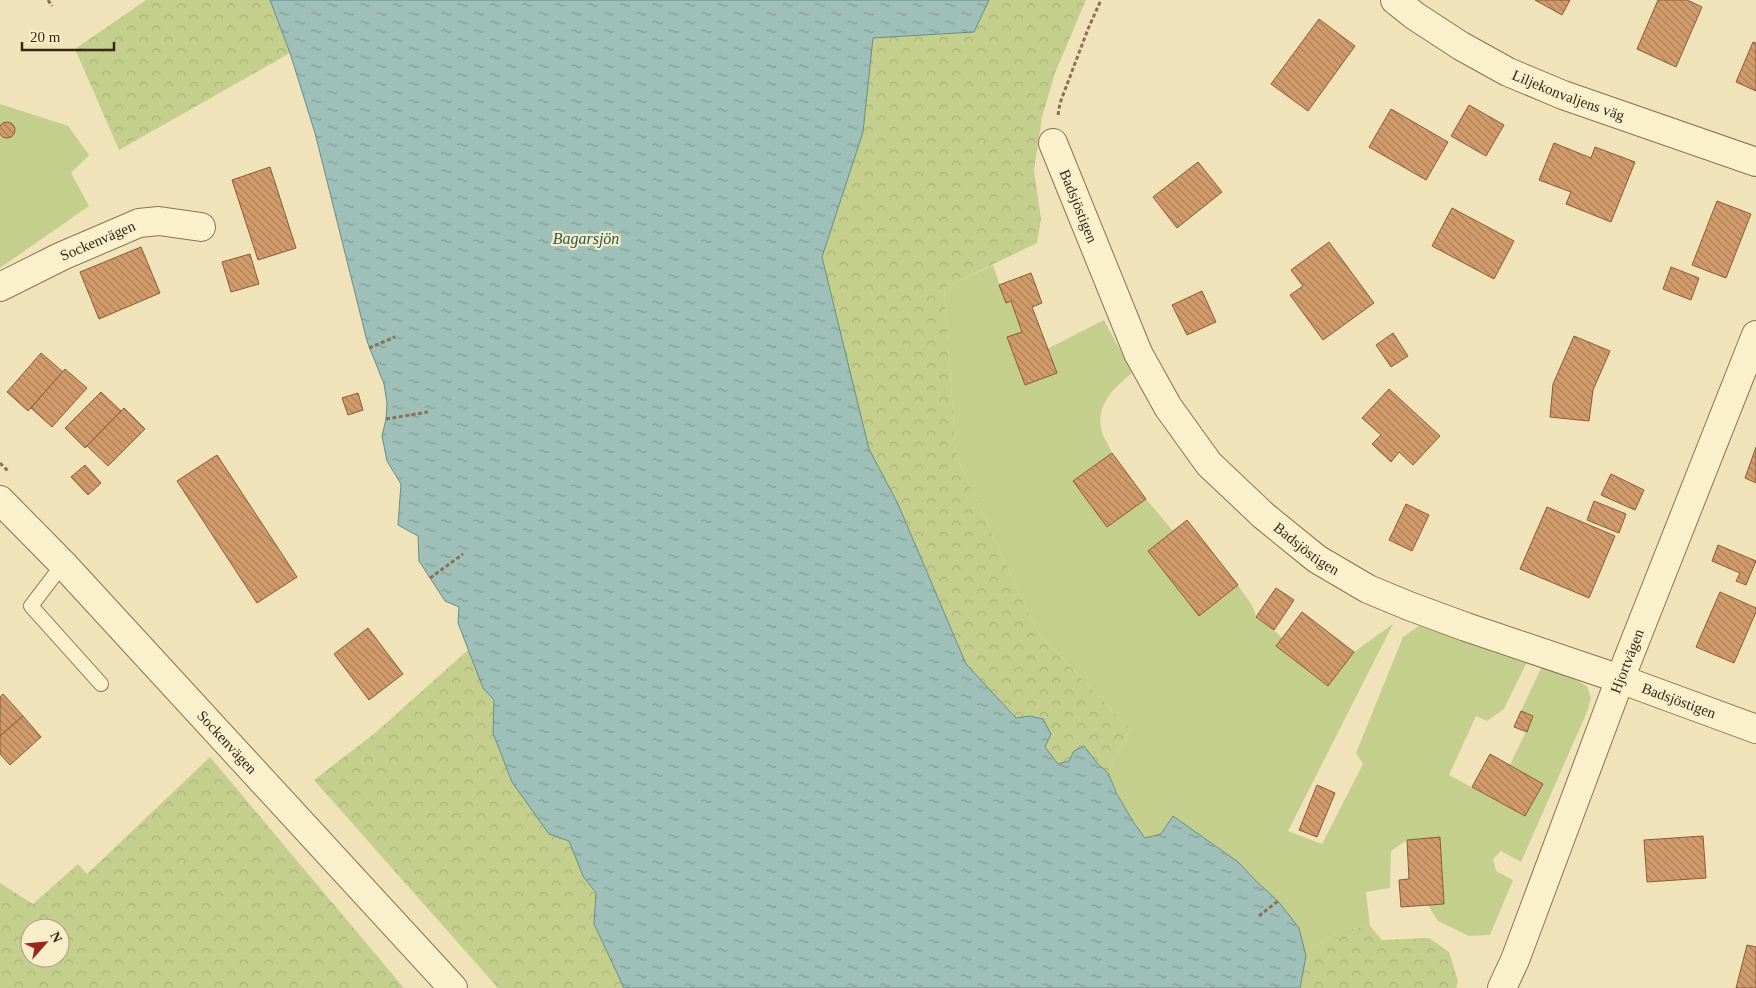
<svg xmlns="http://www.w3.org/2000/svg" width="1756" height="988" font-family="'Times New Roman',serif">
<defs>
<pattern id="forest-crowns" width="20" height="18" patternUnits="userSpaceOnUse" patternTransform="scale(1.25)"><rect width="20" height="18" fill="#c4cf8d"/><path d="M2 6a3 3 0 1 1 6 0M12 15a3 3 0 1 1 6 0" fill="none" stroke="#a9b279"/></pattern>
<pattern id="water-ripples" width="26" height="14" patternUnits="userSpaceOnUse" patternTransform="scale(1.25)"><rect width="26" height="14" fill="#9ec0b8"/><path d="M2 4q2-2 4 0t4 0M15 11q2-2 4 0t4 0" fill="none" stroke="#829c95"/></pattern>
<pattern id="building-back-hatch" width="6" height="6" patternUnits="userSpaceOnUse" patternTransform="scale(1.25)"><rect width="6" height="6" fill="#d29b6b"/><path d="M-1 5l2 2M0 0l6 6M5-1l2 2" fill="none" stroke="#ab7e57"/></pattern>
</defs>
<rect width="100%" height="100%" fill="#f1e3b9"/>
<g fill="#c4cf8d">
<path d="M0 104 68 126 89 155 71 173 89 206 0 268Z"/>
<path d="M993 265 1006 303 1011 301 1022 332 1007 338 1025 385 1056 373 1047 349 1104 320 1132 373C1115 387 1097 403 1101 428 1102 436 1109 445 1112 453L1073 481 1107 527 1146 499 1173 531 1148 551 1199 616 1238 585C1245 597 1254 604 1256 617L1274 630 1282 638 1276 646 1328 686 1354 652 1393 624 1288 831 1322 844 1363 764 1356 753 1403 637 1419 626 1527 662 1504 709 1487 721 1476 716 1449 775 1525 816 1543 784 1510 765 1533 717 1521 711 1542 666 1570 677 1587 686 1591 698 1587 712 1521 862 1501 851 1493 859 1496 871 1513 880 1490 935 1469 936 1438 921 1428 905 1444 903 1440 837 1407 840 1391 851 1390 888 1366 892 1370 926 1343 930 1314 947 1306 956 1299 928 1278 901 1258 883 1238 862 1173 816 1161 834 1145 838C1130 818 1118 796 1108 773L1130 729 1038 633 956 455 944 288Z"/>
</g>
<g fill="url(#forest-crowns)" fill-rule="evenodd">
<path d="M146 0H270L290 53 119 150 75 49Z"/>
<path d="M989 0H1086L1055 73 1042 117 1034 170 1041 219 1037 243 944 288 956 455 1038 633 1130 729 1108 773 1097 763 1084 746 1074 751 1069 761 1058 764 1045 747 1030 716 1016 718 966 664 898 504 869 449 822 257 863 132 873 37 973 32Z"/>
<path d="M468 650 483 688 494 700 493 733 549 834 569 840 583 876 596 894 594 924 624 988H498L314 780 375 733Z"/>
<path d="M210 757 404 988H0V883L33 904 78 864 87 874ZM30 928H60V958H30Z"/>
<path d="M1370 926 1382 940 1429 938 1449 952 1458 981 1456 988H1300L1306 956 1314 947 1343 930Z"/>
</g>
<path fill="url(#water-ripples)" stroke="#668e86" d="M270 0H989L974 32 873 38 863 132 822 257 869 449 898 504 966 664 1016 718 1030 716 1043 719 1051 734 1045 747 1058 764 1069 761 1074 751 1084 746 1097 763 1108 773 1117 794 1134 823 1145 838 1161 834 1173 816 1238 862 1258 883 1278 901 1299 928 1306 956 1300 988H624L594 924 596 893 583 876 569 841 549 834 512 782 493 733 494 700 483 688 458 623 459 607 445 601 419 561 418 536 398 525 401 484 387 461 382 436 386 419 387 403 384 384 367 341 315 133 290 53Z"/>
<g fill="url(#building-back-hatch)" stroke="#895b37">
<path d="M1535 0H1570L1562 15Z"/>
<path d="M1658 0H1687L1702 7 1676 67 1637 49Z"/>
<path d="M1319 19 1355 46 1308 111 1271 84Z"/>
<path d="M1753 42 1756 43V91L1736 82Z"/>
<path d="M1469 105 1504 125 1486 156 1451 136Z"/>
<path d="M1391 109 1448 142 1426 180 1369 147Z"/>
<circle cx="7" cy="130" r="8"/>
<path d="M1554 143 1591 158 1595 147 1635 162 1611 222 1566 204 1571 192 1539 180Z"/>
<path d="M1198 162 1222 192 1177 228 1153 197Z"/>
<path d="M270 167 296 248 258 260 232 180Z"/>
<path d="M1717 201 1751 214 1726 278 1692 265Z"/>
<path d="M1452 208 1514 241 1494 279 1432 246Z"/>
<path d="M1329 242 1374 303 1323 340 1290 295 1303 286 1291 270Z"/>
<path d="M141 247 160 293 99 319 80 272Z"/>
<path d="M250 254 259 284 231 292 222 262Z"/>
<path d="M1671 267 1699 278 1691 300 1663 289Z"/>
<path d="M1031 273 1042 303 1032 307 1057 373 1025 385 1007 337 1022 332 1011 301 1006 303 999 285Z"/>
<path d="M1202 291 1216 322 1187 335 1172 305Z"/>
<path d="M1393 333 1408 356 1391 367 1376 345Z"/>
<path d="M1574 336 1610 351 1593 390 1589 421 1550 417 1553 384Z"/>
<path d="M41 353 63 372 28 411 7 392Z"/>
<path d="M65 369 87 388 52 427 31 408Z"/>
<path d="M1389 389 1440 436 1413 465 1399 452 1391 462 1372 444 1381 435 1362 418Z"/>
<path d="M101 392 121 411 85 448 65 428Z"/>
<path d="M358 393 363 410 348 415 342 398Z"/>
<path d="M124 408 145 429 108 466 87 446Z"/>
<path d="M1756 447V483L1745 478Z"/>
<path d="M1112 453 1146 499 1107 527 1073 481Z"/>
<path d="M217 455 297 577 257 603 177 481Z"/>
<path d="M85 465 101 483 88 495 71 477Z"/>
<path d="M1611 474 1644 490 1635 510 1601 495Z"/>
<path d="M1594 501 1626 514 1619 533 1587 520Z"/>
<path d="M1406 504 1429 515 1412 551 1389 540Z"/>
<path d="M1547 507 1615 536 1589 598 1520 569Z"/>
<path d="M1187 520 1238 585 1199 616 1148 551Z"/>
<path d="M1718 545 1756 561 1746 585 1736 581 1740 573 1712 561Z"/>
<path d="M1276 588 1294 600 1274 630 1256 617Z"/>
<path d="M1720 592 1756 608V612L1734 663 1696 647Z"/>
<path d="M1302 612 1354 652 1328 686 1276 646Z"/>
<path d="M368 628 403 674 369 700 334 654Z"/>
<path d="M3 694 23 716 0 736V697Z"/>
<path d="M1521 711 1533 716 1527 732 1514 727Z"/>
<path d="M23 716 41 737 10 765 0 754V736Z"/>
<path d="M1490 754 1543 784 1525 816 1472 787Z"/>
<path d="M1317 785 1335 793 1317 837 1299 830Z"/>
<path d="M1703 836 1706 878 1647 882 1644 840Z"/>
<path d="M1440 837 1444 904 1401 907 1399 880 1409 879 1407 840Z"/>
<path d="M1747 945 1756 947V988H1736Z"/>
</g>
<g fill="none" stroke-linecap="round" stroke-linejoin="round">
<defs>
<path id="service" d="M63 564 31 606 101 684"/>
<g id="minor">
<path id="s1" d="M1395 0 1415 16 1461 46 1508 72 1563 95 1756 162"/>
<path id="s2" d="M1053 143 1138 353 1168 407 1209 464 1264 516 1317 559 1368 589 1409 606 1466 627 1620 679 1756 729"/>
<path id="s3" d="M0 287 62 256 139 223 159 221 201 227"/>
<path id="s4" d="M1502 988 1515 960 1620 679 1756 335"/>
</g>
<g id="tertiary">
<path id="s5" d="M0 500 63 564 453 988"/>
</g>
</defs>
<use href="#service" stroke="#887253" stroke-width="16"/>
<use href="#minor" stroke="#887253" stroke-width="30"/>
<use href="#tertiary" stroke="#887253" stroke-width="30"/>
<g stroke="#887253" stroke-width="3" stroke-dasharray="4 2.5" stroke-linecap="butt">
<path d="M48 0 52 6"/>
<path d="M1058 115 1060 103 1088 29 1101 0"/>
<path d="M369 348 395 337"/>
<path d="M386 419 428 412"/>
<path d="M0 463 8 471"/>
<path d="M430 578 463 554"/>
<path d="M1259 916 1278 901"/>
</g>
<use href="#service" stroke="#fbf0cc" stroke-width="14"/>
<use href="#minor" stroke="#fbf0cc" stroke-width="28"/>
<use href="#tertiary" stroke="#fbf0cc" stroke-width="28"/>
</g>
<g text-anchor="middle" stroke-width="4.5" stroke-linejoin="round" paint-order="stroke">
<g font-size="15" fill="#352819" stroke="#f8edc9">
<text dy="5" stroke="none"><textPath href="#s1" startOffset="199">Liljekonvaljens väg</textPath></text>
<text dy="5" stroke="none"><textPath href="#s2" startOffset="68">Badsjöstigen</textPath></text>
<text dy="5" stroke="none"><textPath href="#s3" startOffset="108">Sockenvägen</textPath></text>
<text dy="5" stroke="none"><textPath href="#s2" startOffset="488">Badsjöstigen</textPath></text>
<text dy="5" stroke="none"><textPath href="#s4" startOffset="350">Hjortvägen</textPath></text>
<text dy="5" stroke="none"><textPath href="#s2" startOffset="892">Badsjöstigen</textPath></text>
<text dy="5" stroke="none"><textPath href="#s5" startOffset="332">Sockenvägen</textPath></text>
</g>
<g font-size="16" font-style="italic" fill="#275756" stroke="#f8edc9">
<text x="586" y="244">Bagarsjön</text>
</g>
</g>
<g transform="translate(45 943) rotate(63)"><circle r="24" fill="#f8edc9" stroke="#aa9e83"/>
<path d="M0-4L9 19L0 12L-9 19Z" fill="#9b241e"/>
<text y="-8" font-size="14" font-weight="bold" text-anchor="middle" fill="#352819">N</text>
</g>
<path d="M22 42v8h92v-8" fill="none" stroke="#352819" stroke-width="2.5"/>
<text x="30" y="42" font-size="15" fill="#352819" stroke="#f8edc9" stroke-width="4" paint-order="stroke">20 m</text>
</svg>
